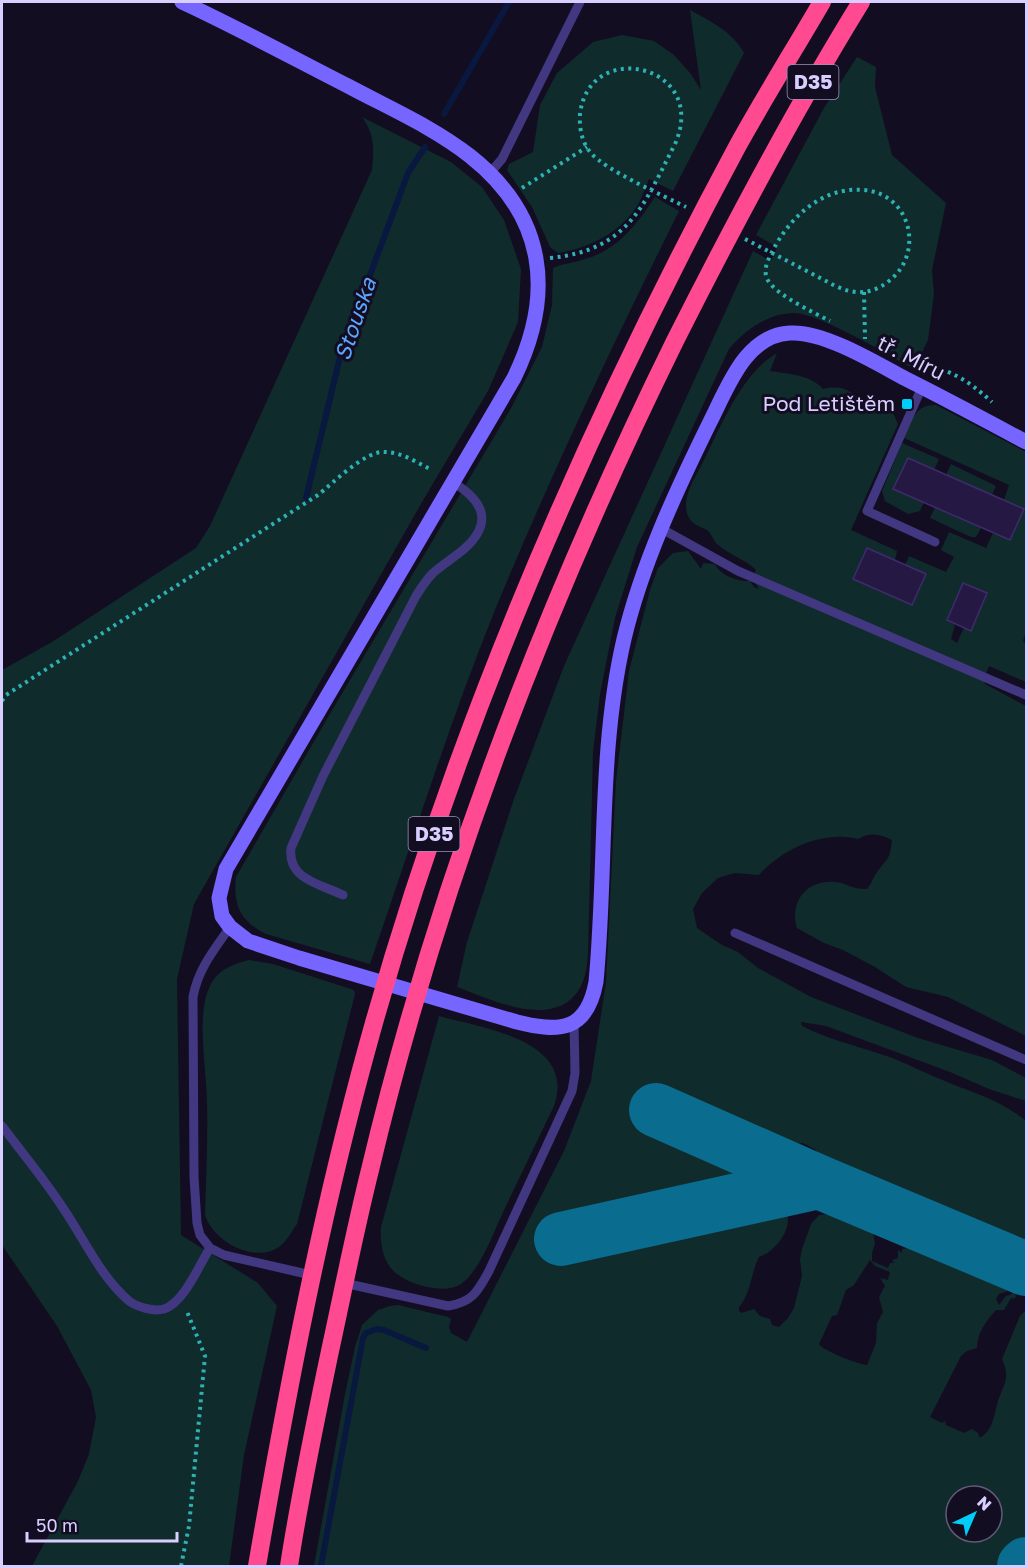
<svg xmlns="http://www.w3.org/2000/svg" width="1028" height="1568" font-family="'Golos Text',sans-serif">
<rect width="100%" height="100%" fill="#130d22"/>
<g fill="#102b2c" fill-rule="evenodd">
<path d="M690 10C710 21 733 32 744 53L673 191 649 179C646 186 643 194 640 201 624 231 590 248 558 253L550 247 532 207 507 170 509 164 533 152 540 105 557 73 593 42 622 35 654 41 674 55 690 73 701 90Z"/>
<path d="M857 57 876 67 875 87 892 155 946 203 932 270 934 294 928 340 914 369C890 356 816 311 792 313 765 315 746 330 729 349L637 547 615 618 600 694 593 752 588 954C587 965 586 976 581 986 557 1032 492 1000 457 987L467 942 514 799 564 666 753 251 771 261 777 247 756 235 824 108Z"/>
<path d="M362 117 451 162 482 187 504 220 521 269 518 322 488 391 422 502 194 904 177 979 181 1235 258 1283 277 1306 244 1455 229 1566H32L78 1481 89 1454 96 1417 91 1390 57 1326 2 1245V670L52 642 196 548 210 526 372 170C374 148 375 135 362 117Z"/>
<path d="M655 197 679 211C614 342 551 474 495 610 448 726 411 846 370 964L266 934C240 921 233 905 236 877L331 712 510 410 542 347 552 305 553 268C564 263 574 263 585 259 618 250 637 224 655 197Z"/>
<path d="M777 353 770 371C787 374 810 374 823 389 846 384 851 393 868 405 875 409 884 410 892 411L898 424 851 530 897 551 895 560 867 548 853 579 912 605 926 574 905 565 909 556 946 572 954 557 941 550 949 532 986 548 993 533 1010 540 1024 509 1004 500 1009 485 904 438C911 422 915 404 936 405L1026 452V631L1023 641 1026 645V682L989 666 984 679 985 684 1026 706V1036L948 997 906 987 875 967 843 950 824 943 797 928C789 902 807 879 835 882 847 883 853 890 867 889 873 882 873 877 877 872 888 857 890 860 892 840 880 834 870 832 858 839 823 830 782 849 759 875L735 873 718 878 702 893 693 909 697 928 722 945 738 952 758 968 811 997 918 1038 992 1060 1026 1078V1101L989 1089 950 1072 826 1026 801 1022 802 1026C827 1039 854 1045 880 1054 901 1060 920 1071 940 1079 972 1093 998 1098 1026 1121V1261L1017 1252 991 1246 988 1248 888 1207 861 1189 833 1165 819 1158 816 1150 803 1143 792 1145 777 1139 750 1132 702 1111 668 1099 661 1101 651 1112 656 1122C696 1129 745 1154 778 1178L595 1213 577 1223 565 1235 568 1252 634 1239 633 1235H630L632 1232 641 1229 643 1237 653 1236 735 1218 786 1210C794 1228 776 1251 759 1257 751 1272 751 1294 739 1307V1311L741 1313 754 1309 760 1316 770 1319 772 1325 779 1327 788 1318 794 1308 802 1276 800 1259 802 1249 811 1224 819 1215 830 1214 841 1209 842 1203 855 1213 858 1210 868 1229 884 1227 885 1224 887 1228C899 1229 908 1237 919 1244L923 1242 928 1245 931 1244 935 1249 940 1248C953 1256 970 1263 986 1272L993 1267 997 1268 992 1275 997 1285 1014 1274 1016 1275 1005 1283 1006 1284 1013 1282 1009 1285 1008 1291 999 1294 996 1299 999 1305 1006 1296 1012 1294 1013 1286 1016 1297 1013 1299 1011 1298 1004 1310H996C986 1321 977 1333 977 1348L967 1351 961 1356 930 1417 942 1423 945 1421 946 1425 964 1433 972 1429 978 1433 980 1438C992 1431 994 1417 997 1405 1001 1387 1012 1381 1002 1359L1020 1316 1026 1310V1545L1000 1566H314L345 1394 355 1347 362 1325 378 1310 390 1306 398 1305 448 1317 451 1319 449 1327 451 1333 467 1342 564 1151 591 1081 606 982 616 781 629 671 650 590 658 568 673 553 688 551 701 569 703 563 715 564C720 575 738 582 750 581L754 587 759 589 752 578 756 570C745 559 730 555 718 545 713 541 712 534 707 530 699 526 690 524 687 513 682 496 696 476 703 462 721 426 741 374 777 353ZM963 583 987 593 971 630 964 627 957 643 951 639 955 625 947 620ZM891 1229 905 1236 910 1245 908 1248 902 1249V1253L898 1250V1258L892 1260 894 1263H890L888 1268 872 1261V1253L875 1244 873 1233 876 1231ZM870 1260 875 1266 890 1272 888 1280 880 1278 885 1286 879 1297 883 1312 877 1323 876 1343 867 1365C859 1365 822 1350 819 1344L832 1316 837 1315 846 1290 854 1285ZM956 1496H992V1532H956Z"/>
<path d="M902 443 939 459 934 470 908 459 894 489 924 502 920 511 908 514 885 501 882 491Z"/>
<path d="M951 464 996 486 992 495 946 475Z"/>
<path d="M935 507 981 528 976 537H971L930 518Z"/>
<path d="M249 960 273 964 354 990 355 994 297 1224C292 1231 287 1241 279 1247 254 1264 213 1241 205 1215 206 1178 208 1140 207 1103 207 1070 195 1013 211 984 219 969 234 964 249 960Z"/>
<path d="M439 1016C482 1028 577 1040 554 1106 537 1141 521 1175 504 1210 494 1231 480 1271 461 1284 444 1296 401 1283 390 1267 382 1256 380 1241 381 1227Z"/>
</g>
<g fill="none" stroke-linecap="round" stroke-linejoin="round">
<g stroke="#09183f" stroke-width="6">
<path d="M444 114 509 2"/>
<path d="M306 498 341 353 408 173 425 147"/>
<path d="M321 1566 363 1338 366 1333 377 1329 384 1330 426 1348"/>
</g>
<g stroke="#0a6c8e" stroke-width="54">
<path d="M656 1110 819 1182 1026 1269"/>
<path d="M561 1239 819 1182"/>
<path d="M1024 1566 1026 1564"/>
</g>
</g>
<g fill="#251943" stroke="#3e2b6f" stroke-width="1.5">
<path d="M908 458 1024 509 1010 540 893 489Z"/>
<path d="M867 548 926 574 912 605 853 579Z"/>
<path d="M963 583 987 593 971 631 947 620Z"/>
</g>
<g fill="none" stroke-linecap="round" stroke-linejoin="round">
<g stroke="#2eb1b4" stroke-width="4" stroke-dasharray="3 4.5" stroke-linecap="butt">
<path d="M522 188 587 147"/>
<path d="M745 239 826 281C835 286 845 291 856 292 868 293 879 289 889 281 925 253 911 194 864 190 822 186 789 218 772 252 767 262 762 272 769 282 780 297 813 312 830 321"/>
<path d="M550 258C629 250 643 206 675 144 710 65 589 37 580 114 579 128 582 143 591 153 605 170 664 196 686 207"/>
<path d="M864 292 865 339"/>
<path d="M912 361C949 370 963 376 992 402"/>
<path d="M2 701 6 695 318 495C333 483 366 450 385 452 401 452 416 462 430 469"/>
<path d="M181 1566 189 1526 205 1356 186 1309"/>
</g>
<g stroke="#413881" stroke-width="9">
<path d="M490 173 502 159 580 2"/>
<path d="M922 387 867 511 935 542"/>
<path d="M662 529 738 571 1026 695"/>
<path d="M343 895C320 884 287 879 291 848L323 776 416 596C421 588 426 580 433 573 442 565 453 558 463 550 493 524 485 502 454 483"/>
<path d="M230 927C214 950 198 969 193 997L194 1177 197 1223 200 1235 210 1248 224 1255 311 1275"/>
<path d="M735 933 1026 1060"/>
<path d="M2 1126C23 1154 46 1181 65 1211 85 1241 101 1277 129 1301 137 1307 154 1312 164 1309 184 1303 199 1265 210 1248"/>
<path d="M344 1283 448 1306C473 1302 478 1291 489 1271L572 1091 575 1073 574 1022"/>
</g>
<path stroke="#7665ff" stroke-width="15" d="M182 2C238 28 293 58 348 86 389 108 433 127 470 156 546 216 555 294 514 378L226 869 219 898 222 916 230 927 248 941 299 958 517 1022C560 1033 587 1031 596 982 607 867 598 751 624 639 642 564 676 491 710 422 727 389 745 335 790 333 824 331 876 363 906 379 946 399 987 421 1026 442"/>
<g stroke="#ff4991" stroke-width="18">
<path d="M257 1566C287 1392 320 1219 367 1048 453 734 583 434 737 147 764 98 794 50 822 2"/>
<path d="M289 1566C300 1494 315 1423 330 1351 343 1291 355 1230 370 1170 438 884 545 605 675 341 733 226 793 112 861 2"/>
</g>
</g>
<rect fill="#00ccf9" stroke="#130d22" stroke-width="2" x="901" y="398" width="12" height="12" rx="3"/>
<g text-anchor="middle" stroke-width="6" stroke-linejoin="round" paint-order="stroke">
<g fill="#130d22" stroke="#9d94bd" stroke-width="1.5">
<rect x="787.5" y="65" width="51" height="34" rx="4.5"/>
<rect x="408.5" y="817" width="51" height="34" rx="4.5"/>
</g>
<g font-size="20" font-weight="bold" fill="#d8ceff">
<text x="813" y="89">D35</text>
<text x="434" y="841">D35</text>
</g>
<g font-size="21" fill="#d8ceff" stroke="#130d22">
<text transform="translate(911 358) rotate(27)" y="7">tř. Míru</text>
</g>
<g font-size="21" fill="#d8ceff" stroke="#130d22" text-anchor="end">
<text x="895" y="411">Pod Letištěm</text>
</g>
<g font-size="22" font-style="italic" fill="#5ca6ff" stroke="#130d22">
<text transform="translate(355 319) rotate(-71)" y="8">Stouska</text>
</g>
</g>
<rect width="1028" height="1568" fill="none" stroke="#d8ceff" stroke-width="6"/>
<g transform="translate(974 1514) rotate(44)"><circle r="28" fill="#130d22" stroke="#625a7a" stroke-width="1.5"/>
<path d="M0-4.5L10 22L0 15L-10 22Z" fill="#00ccf9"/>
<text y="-9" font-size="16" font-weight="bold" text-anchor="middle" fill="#d8ceff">N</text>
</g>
<path d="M27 1532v9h150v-9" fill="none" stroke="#d8ceff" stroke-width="3"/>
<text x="36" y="1532" font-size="18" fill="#d8ceff" stroke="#130d22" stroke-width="4.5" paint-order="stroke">50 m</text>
</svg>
